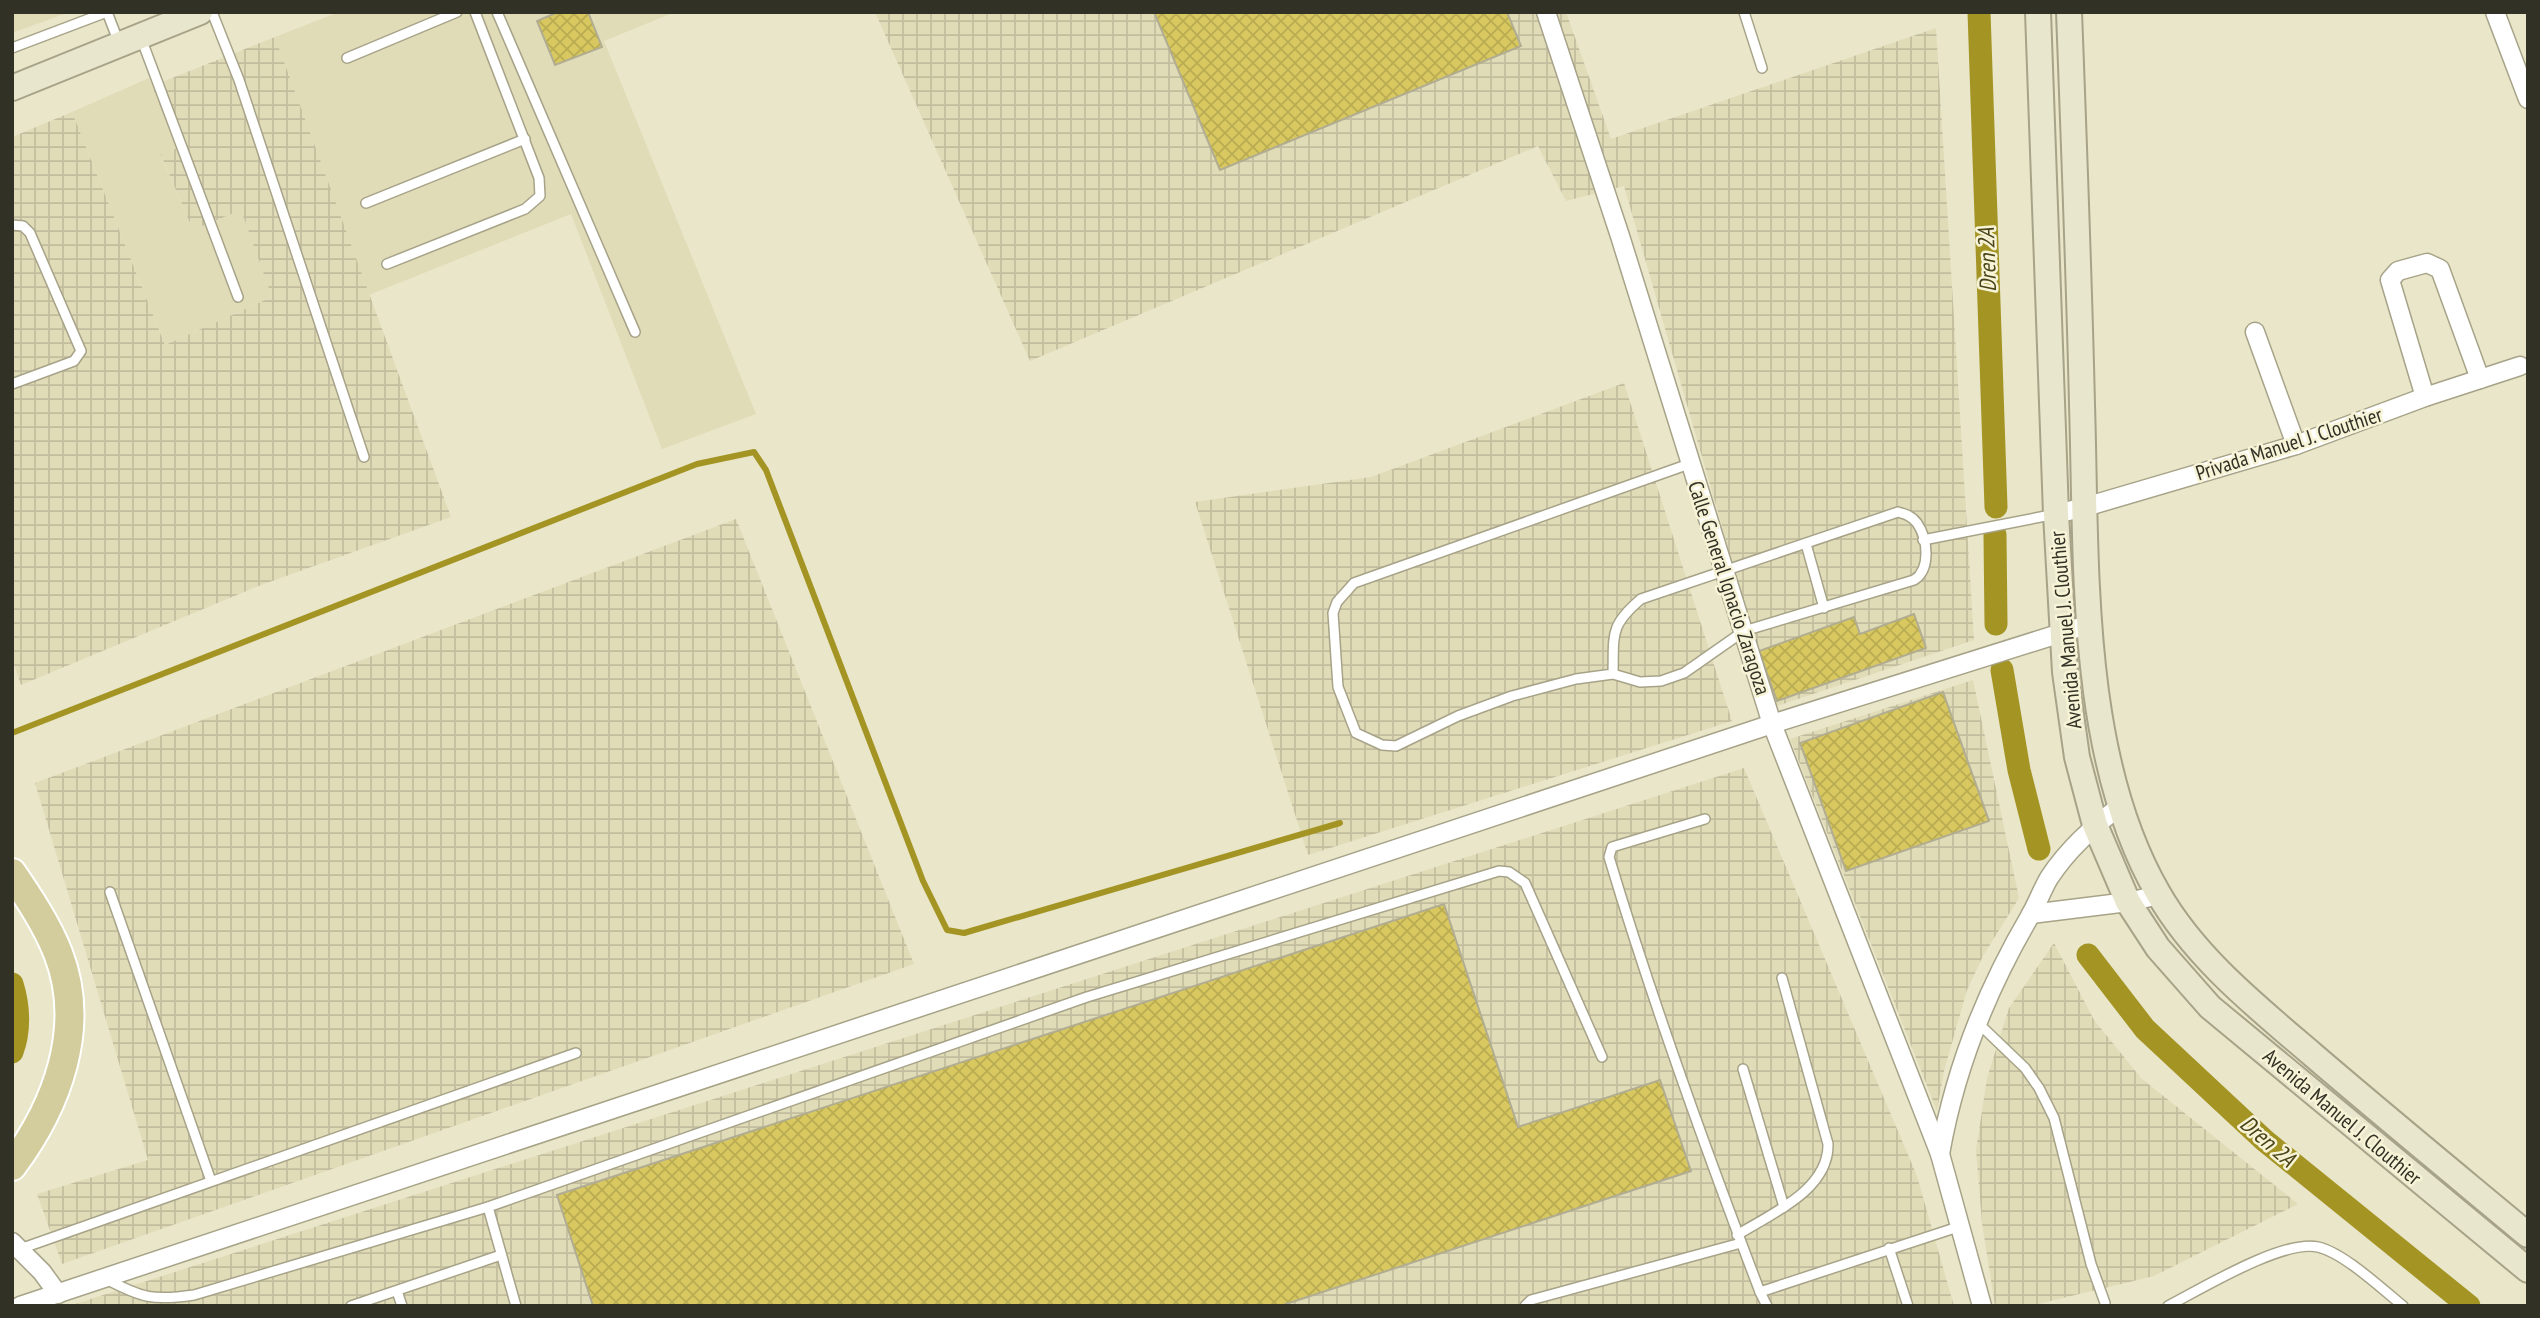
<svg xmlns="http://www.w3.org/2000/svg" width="2540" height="1318" font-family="'PT Sans Narrow',sans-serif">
<defs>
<pattern id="industrial-grid" width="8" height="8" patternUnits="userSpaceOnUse" patternTransform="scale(1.75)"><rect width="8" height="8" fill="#e1dcb8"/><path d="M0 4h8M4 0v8" fill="none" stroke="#c2bd9e"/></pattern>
<pattern id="building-cross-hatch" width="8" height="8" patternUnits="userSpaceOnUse" patternTransform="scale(1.75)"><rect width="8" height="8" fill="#d8c85f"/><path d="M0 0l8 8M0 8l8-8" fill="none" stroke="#baac52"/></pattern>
</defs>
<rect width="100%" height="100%" fill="#e9e6c9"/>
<g fill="#e1dcb8">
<path d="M12 12H70L12 33Z"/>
<path d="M339 12H675L604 41 756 414 662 449 571 214 369 295 275 37Z"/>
<path d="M149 78 177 148 161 156 193 230 241 209 272 297 165 345 72 112Z"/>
</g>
<g fill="url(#industrial-grid)">
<path d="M875 12H1566L1611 139 1936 28 1974 640 1774 707 1624 186 1566 201 1538 146 1030 361Z"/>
<path d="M275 37 451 517 261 585 21 685 12 659V137L72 112 165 345 272 297 241 210 193 230 161 155 177 148 152 86Z"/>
<path d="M1624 383 1732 721 1308 855 1195 502 1371 477Z"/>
<path d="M736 519 914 964 62 1264 37 1194 148 1160 35 783Z"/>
<path d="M1973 680 2019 898 1983 956 1967 990 1944 1071 1937 1111 1790 739Z"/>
<path d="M1744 768 1917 1176 1954 1306H69Z"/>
<path d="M2054 943 2094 1020 2141 1078 2298 1204 2154 1276 2030 1306H1995L1982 1223 1976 1150 1987 1078 2009 1008Z"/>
</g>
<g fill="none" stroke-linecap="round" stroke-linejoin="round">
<path stroke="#a49423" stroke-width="6" d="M12 733 697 464 754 452 766 470 923 881 947 930 964 933 1340 823"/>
<g stroke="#a49423" stroke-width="23">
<path d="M1979 12 1996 507"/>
<path d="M1995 535 1996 624"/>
<path d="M2002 670 2019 770 2039 849"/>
<path d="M2088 955 2145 1029 2264 1140 2469 1306"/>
<path d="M12 984C19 1006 20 1031 12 1052"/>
</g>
</g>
<g fill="url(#building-cross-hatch)" stroke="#b1ad92" stroke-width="2">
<path d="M558 12H588L602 47 555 65 537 21Z"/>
<path d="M1154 12H1507L1521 46 1220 170Z"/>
<path d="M1914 614 1926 648 1777 701 1759 651 1854 617 1860 634Z"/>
<path d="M1943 692 1989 821 1846 871 1800 743Z"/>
<path d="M1444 904 1518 1127 1660 1080 1691 1171 1280 1306H593L557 1195Z"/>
</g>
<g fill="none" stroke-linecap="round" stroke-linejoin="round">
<defs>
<g id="lane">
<path d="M107 12 119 43"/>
<path d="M212 12 239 80 364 457"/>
<path d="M497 12 635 332"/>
<path d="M1744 12 1762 68"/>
<path d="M141 38 238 297"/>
<path d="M12 48 107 12"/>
<path d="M347 58 457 12"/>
<path d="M366 203 525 139"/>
<path d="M12 225 23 226 30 233 81 351 74 361 12 384"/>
<path d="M387 264 525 209 540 196 539 178 475 12"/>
<path d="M1923 540 2056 514"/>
<path d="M1806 544 1824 608"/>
<path d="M1613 674C1614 635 1609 626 1641 599L1898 512C1905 514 1912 516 1917 523 1928 539 1931 569 1914 580L1744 631 1684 673 1661 681 1640 682 1613 674 1576 679 1512 696 1458 716 1396 746 1382 745 1356 733 1338 687 1333 613 1337 602 1354 583 1689 464"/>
<path d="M1705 819 1612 847 1609 857C1653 1004 1705 1148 1760 1292"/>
<path d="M110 892 211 1181"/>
<path d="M1977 1022 2025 1068 2039 1088 2054 1118 2091 1264 2105 1303"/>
<path d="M1743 1069 1784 1207"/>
<path d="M1737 1235C1771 1214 1829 1190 1828 1144L1782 978"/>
<path d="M1889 1248 1908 1306"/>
<path d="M20 1249 576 1053"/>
<path d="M106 1279C142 1298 153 1301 194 1295L488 1207"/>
<path d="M397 1291 402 1306"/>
<path d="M351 1306 501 1255"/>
<path d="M516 1306 488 1207 1087 997 1499 871 1509 872 1525 883 1602 1057"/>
<path d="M1525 1306 1531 1300 1741 1243"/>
<path d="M1767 1306 1760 1292 1961 1226"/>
<path d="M2168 1306C2201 1289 2283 1239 2318 1247 2344 1253 2382 1289 2403 1306"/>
</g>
<g id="street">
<path d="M1546 12 1620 236 1772 724 1940 1154 1982 1306"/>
<path d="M2495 12 2528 99"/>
<path d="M2255 332 2296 445"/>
<path d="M2425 397 2390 280 2398 271 2427 263 2440 269 2480 379"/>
<path d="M2056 514 2085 507 2296 445 2425 397 2520 366"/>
<path d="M2031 914 2128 902 2159 895"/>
<path d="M1940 1154C1955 1068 1986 991 2030 916 2037 904 2042 890 2049 878 2068 849 2093 827 2120 806"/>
<path d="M12 1242 42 1272 58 1294"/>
<path d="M20 1306 1772 724 2090 624"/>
</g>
<g id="secondary">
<path d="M2038 12 2056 514 2065 672 2077 757 2095 825 2128 902 2158 948 2210 1007 2528 1270"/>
<path d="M2069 12C2074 143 2079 274 2082 405 2087 561 2078 755 2158 893 2195 958 2257 1007 2313 1055 2384 1116 2456 1175 2528 1235"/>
<path d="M12 88 200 12"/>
</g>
<path id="primary" d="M12 873C29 898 47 925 58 953 87 1027 57 1106 12 1166"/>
</defs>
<use href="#lane" stroke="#a7a388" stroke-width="12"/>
<use href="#street" stroke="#a7a388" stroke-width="21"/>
<use href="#secondary" stroke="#a7a388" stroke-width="28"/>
<use href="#primary" stroke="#fff" stroke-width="32"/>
<use href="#lane" stroke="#fff" stroke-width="9"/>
<use href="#street" stroke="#fff" stroke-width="18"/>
<use href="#secondary" stroke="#e9e6ce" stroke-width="24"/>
<use href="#primary" stroke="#d3cc9c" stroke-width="28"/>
</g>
<g text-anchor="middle" stroke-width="5" stroke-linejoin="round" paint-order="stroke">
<g font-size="21" fill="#323126" stroke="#f7f3d6">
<text transform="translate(2289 444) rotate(-18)" y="7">Privada Manuel J. Clouthier</text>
<text transform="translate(1729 588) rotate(72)" y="7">Calle General Ignacio Zaragoza</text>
<text transform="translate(2066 630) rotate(-95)" y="7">Avenida Manuel J. Clouthier</text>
<text transform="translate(2342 1117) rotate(40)" y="7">Avenida Manuel J. Clouthier</text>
</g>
<g font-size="23" font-style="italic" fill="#4b4418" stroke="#f7f3d6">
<text transform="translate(1987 260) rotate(-92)" y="8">Dren 2A</text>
<text transform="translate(2268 1141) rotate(41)" y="8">Dren 2A</text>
</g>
</g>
<rect width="2540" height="1318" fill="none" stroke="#323126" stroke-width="28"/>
</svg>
